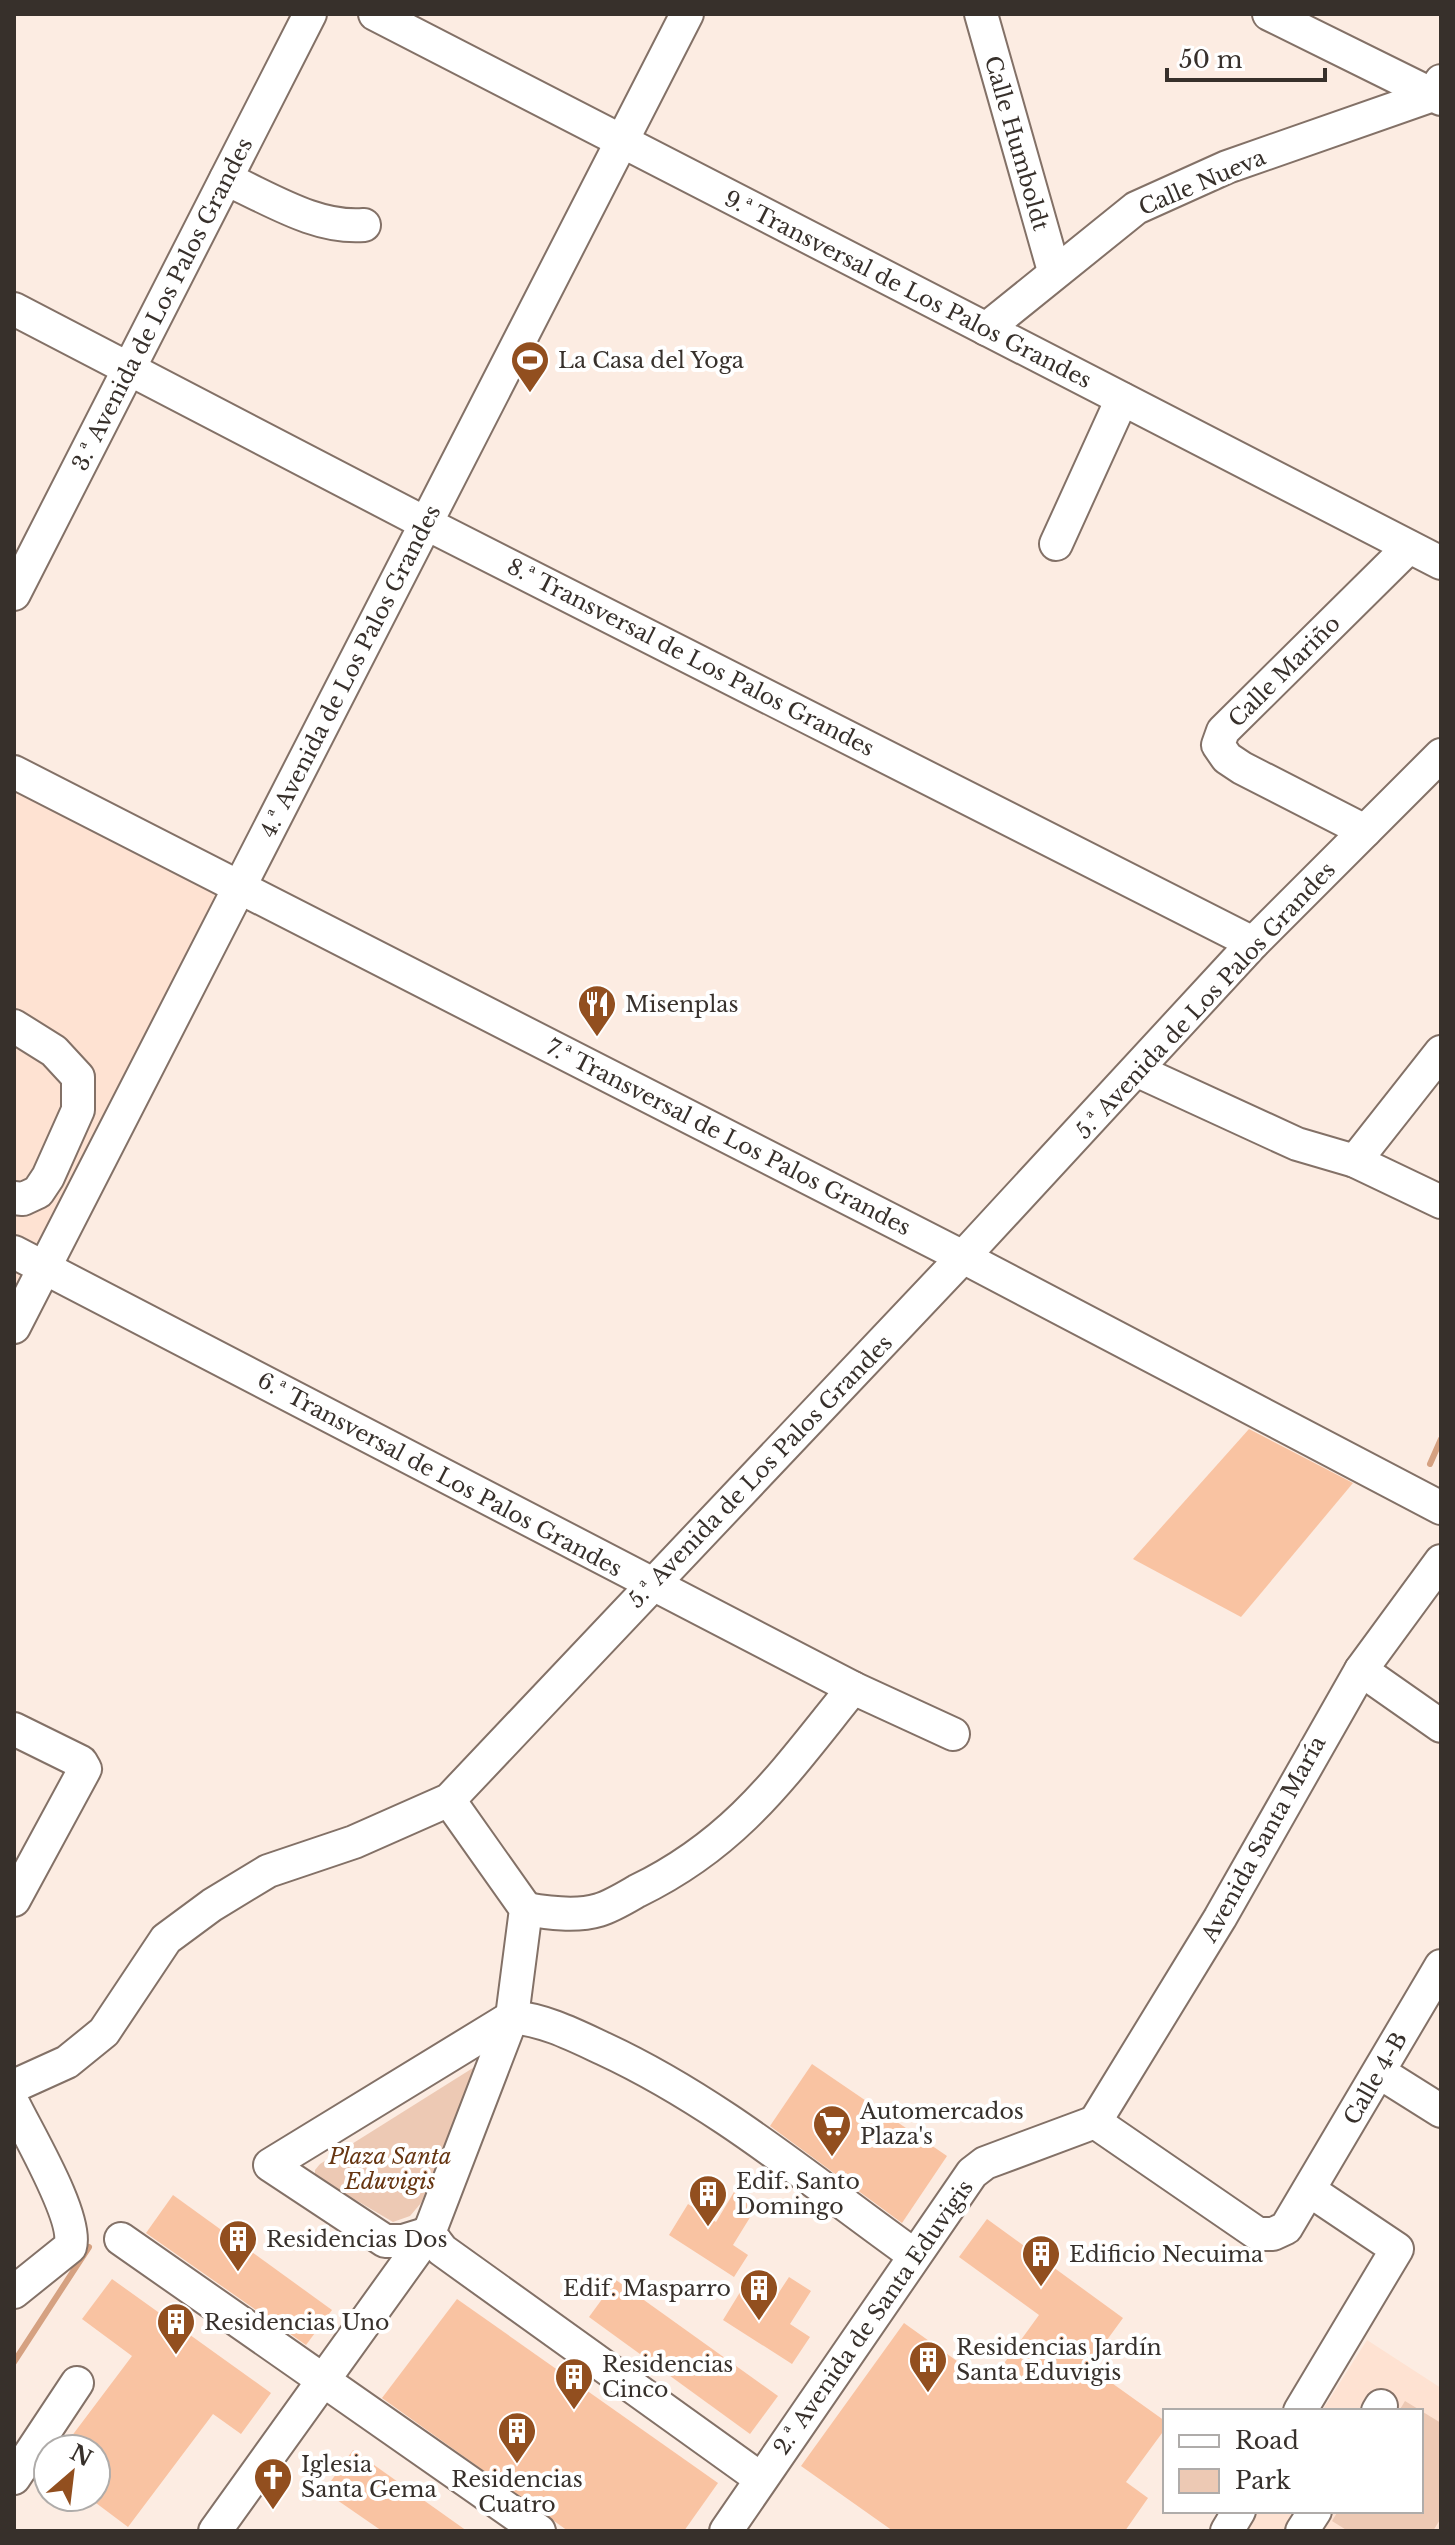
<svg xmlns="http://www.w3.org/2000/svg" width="1455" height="2545" font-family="'Libre Baskerville',serif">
<rect width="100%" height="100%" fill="#fcece2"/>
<g fill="#fee2d2">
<path d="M14 772 240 887 14 1332Z"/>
<path d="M1367 2340 1441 2388V2531H1245L1258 2511H1421V2411H1322Z"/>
</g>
<g fill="#edc9b4">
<path d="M484 2061 421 2203 410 2216 393 2222 315 2176V2170L320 2164Z"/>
<path d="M1405 2401 1441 2423V2518L1433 2531H1348L1332 2521 1338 2511H1421V2411H1399Z"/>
</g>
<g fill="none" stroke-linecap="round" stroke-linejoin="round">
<g stroke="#d5a181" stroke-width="6">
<path d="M1430 1464 1441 1439"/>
<path d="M14 2362 89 2247"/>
</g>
</g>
<g fill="#f9c3a2">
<path d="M1249 1429 1353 1483 1241 1617 1133 1559Z"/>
<path d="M812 2064 947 2156 902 2223 770 2126Z"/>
<path d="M734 2192 757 2206 733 2245 748 2255 734 2277 669 2235 688 2204 716 2222Z"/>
<path d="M173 2195 332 2310 306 2345 146 2233Z"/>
<path d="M987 2219 1123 2318 1088 2366 1165 2421V2429L1126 2482 1148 2498 1125 2531H893L801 2466 904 2323 989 2384 1039 2315 959 2257Z"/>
<path d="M789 2277 811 2291 790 2324 810 2337 792 2364 723 2320 742 2289 770 2306Z"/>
<path d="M112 2279 271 2393 241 2434 213 2414 128 2527 96 2503V2449H62L132 2356 82 2319Z"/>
<path d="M616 2280 778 2396 750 2434 589 2317Z"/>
<path d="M457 2299 718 2483 684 2531H568L382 2398Z"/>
<path d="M353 2450 467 2531H382L324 2491Z"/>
</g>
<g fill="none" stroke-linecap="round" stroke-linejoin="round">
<defs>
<g id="minor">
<path d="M375 14 1441 563"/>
<path d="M981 14 1054 271"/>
<path d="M1269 14 1441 99"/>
<path d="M226 179C269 198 316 229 364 225"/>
<path d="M14 309 425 523 1253 943"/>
<path d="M986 329 1136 208 1227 167 1433 95 1441 81"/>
<path d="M1056 544 1122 399"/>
<path d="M14 594 310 14"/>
<path d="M14 772 963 1257 1441 1508"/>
<path d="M1365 831 1242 768 1227 758 1218 745 1223 731 1409 547"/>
<path d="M14 1026 54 1051 78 1077V1110L48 1177 38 1192 23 1199 14 1198"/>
<path d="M1138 1071 1297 1144 1355 1161 1441 1202"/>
<path d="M1355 1161 1441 1052"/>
<path d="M14 1252 853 1688 953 1734"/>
<path d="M14 1327 687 14"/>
<path d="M1361 1670 1441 1726"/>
<path d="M14 1729 81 1762 85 1769 14 1900"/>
<path d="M526 1909C548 1913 576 1917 599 1910 612 1906 625 1898 637 1891 738 1842 784 1773 853 1688"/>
<path d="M1379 2072 1441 2111"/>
<path d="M14 2086 67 2062 104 2032 166 1939 212 1905 268 1871 354 1842 449 1800 963 1257 1253 943 1441 755"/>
<path d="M14 2105C28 2134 79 2219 70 2247L14 2292"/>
<path d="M1095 2122 1220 1918 1361 1670 1441 1561"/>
<path d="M1095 2122 1258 2234H1273L1286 2228 1441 1966"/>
<path d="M121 2239 539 2531"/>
<path d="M1300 2411 1397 2249 1309 2190"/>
<path d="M1378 2411 1381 2406"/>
<path d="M14 2478 77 2383"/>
<path d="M761 2479 442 2250 429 2233 403 2241H385L270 2165 512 2017C545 2020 574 2035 604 2049 718 2102 813 2183 914 2255"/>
<path d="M215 2531 429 2233 512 2017 526 1909 449 1800"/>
<path d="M726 2531 972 2173 985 2163 1095 2122"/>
<path d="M1227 2531 1239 2511"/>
<path d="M1302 2531 1315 2511"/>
</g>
</defs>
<use href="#minor" stroke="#837167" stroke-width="36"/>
<use href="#minor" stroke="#fff" stroke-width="32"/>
</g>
<defs>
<symbol id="stadium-pin" viewBox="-11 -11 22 30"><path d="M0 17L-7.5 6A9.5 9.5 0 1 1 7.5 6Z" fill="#924f1f" stroke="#fff"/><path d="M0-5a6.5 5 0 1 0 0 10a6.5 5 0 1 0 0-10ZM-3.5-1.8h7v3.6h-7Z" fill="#fff"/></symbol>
<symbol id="restaurant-pin" viewBox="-11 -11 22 30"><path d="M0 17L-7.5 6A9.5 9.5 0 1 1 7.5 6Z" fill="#924f1f" stroke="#fff"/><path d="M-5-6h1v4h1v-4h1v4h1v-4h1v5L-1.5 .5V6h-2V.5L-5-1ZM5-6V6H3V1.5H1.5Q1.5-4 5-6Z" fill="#fff"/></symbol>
<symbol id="supermarket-pin" viewBox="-11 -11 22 30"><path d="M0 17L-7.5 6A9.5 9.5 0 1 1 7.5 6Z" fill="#924f1f" stroke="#fff"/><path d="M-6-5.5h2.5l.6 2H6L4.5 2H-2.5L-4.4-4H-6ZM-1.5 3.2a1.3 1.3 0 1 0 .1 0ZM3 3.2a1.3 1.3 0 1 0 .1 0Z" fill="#fff"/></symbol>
<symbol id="building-pin" viewBox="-11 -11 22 30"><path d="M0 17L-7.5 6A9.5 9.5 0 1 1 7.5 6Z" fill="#924f1f" stroke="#fff"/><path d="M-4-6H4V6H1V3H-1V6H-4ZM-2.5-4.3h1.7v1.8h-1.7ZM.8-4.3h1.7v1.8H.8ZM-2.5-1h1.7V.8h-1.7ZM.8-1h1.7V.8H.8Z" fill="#fff"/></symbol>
<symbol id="church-pin" viewBox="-11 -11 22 30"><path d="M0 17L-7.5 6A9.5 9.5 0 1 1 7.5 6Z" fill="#924f1f" stroke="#fff"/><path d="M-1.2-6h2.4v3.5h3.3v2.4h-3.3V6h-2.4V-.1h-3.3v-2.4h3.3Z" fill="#fff"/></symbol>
</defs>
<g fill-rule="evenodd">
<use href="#stadium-pin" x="508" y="338" width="44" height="60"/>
<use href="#restaurant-pin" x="575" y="982" width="44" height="60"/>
<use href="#supermarket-pin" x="810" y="2102" width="44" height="60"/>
<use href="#building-pin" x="686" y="2172" width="44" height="60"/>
<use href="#building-pin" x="216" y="2217" width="44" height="60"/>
<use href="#building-pin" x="1019" y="2232" width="44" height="60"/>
<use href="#building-pin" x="737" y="2266" width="44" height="60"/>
<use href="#building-pin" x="154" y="2300" width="44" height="60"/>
<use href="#building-pin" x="906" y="2338" width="44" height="60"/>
<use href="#building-pin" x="552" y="2355" width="44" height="60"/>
<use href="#building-pin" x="495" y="2409" width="44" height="60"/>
<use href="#church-pin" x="251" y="2455" width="44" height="60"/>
</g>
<g text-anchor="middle" stroke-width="8" stroke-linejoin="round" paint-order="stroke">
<g font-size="22" fill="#37302b" stroke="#fff">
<text transform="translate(1017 143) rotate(74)" y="8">Calle Humboldt</text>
<text transform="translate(1202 182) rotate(-23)" y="8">Calle Nueva</text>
<text transform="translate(908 289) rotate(27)" y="8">9.ª Transversal de Los Palos Grandes</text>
<text transform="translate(162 304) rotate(-63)" y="8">3.ª Avenida de Los Palos Grandes</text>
<text transform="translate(691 657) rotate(27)" y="8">8.ª Transversal de Los Palos Grandes</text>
<text transform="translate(350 671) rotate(-63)" y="8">4.ª Avenida de Los Palos Grandes</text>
<text transform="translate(1284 671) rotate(-45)" y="8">Calle Mariño</text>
<text transform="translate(1205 1000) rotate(-47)" y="8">5.ª Avenida de Los Palos Grandes</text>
<text transform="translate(729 1137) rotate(27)" y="8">7.ª Transversal de Los Palos Grandes</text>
<text transform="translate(760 1471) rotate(-46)" y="8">5.ª Avenida de Los Palos Grandes</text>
<text transform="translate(440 1474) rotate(28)" y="8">6.ª Transversal de Los Palos Grandes</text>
<text transform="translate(1263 1839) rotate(-61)" y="8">Avenida Santa María</text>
<text transform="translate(1375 2078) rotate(-60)" y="8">Calle 4-B</text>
<text transform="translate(873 2317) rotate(-55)" y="8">2.ª Avenida de Santa Eduvigis</text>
</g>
<g font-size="22" fill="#37302b" stroke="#fff" text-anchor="start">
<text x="558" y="368">La Casa del Yoga</text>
<text x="625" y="1012">Misenplas</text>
<text x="860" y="2119">Automercados<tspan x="860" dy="25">Plaza's</tspan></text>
<text x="736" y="2189">Edif. Santo<tspan x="736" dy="25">Domingo</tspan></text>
<text x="266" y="2247">Residencias Dos</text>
<text x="1069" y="2262">Edificio Necuima</text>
<text x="731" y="2296" text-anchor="end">Edif. Masparro</text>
<text x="204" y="2330">Residencias Uno</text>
<text x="956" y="2355">Residencias Jardín<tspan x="956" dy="25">Santa Eduvigis</tspan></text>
<text x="602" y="2372">Residencias<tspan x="602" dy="25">Cinco</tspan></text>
<text x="301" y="2472">Iglesia<tspan x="301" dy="25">Santa Gema</tspan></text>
<text x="517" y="2487" text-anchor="middle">Residencias<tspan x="517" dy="25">Cuatro</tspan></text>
</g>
<g font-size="22" font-style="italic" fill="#673612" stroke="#fff">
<text x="390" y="2164">Plaza Santa<tspan x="390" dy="25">Eduvigis</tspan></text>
</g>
</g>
<rect width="1455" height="2545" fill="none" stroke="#37302b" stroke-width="32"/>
<rect x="1163" y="2409" width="260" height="104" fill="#ffffff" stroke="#afacaa" stroke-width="2"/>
<rect x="1179" y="2435" width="40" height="12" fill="#ffffff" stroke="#afacaa" stroke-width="2"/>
<text x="1235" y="2449" font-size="24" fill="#37302b">Road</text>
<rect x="1179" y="2469" width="40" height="24" fill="#edc9b4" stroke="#afacaa" stroke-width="2"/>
<text x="1235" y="2489" font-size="24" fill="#37302b">Park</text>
<g transform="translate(72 2473) rotate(28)"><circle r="38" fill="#ffffff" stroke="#afacaa" stroke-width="2"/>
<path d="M0-6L14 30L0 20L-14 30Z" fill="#924f1f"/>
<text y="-12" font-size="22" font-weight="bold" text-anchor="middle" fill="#37302b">N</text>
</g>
<path d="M1167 68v12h158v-12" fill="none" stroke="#37302b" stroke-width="4"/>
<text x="1179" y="68" font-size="24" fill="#37302b" stroke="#ffffff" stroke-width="6" paint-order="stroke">50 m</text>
</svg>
